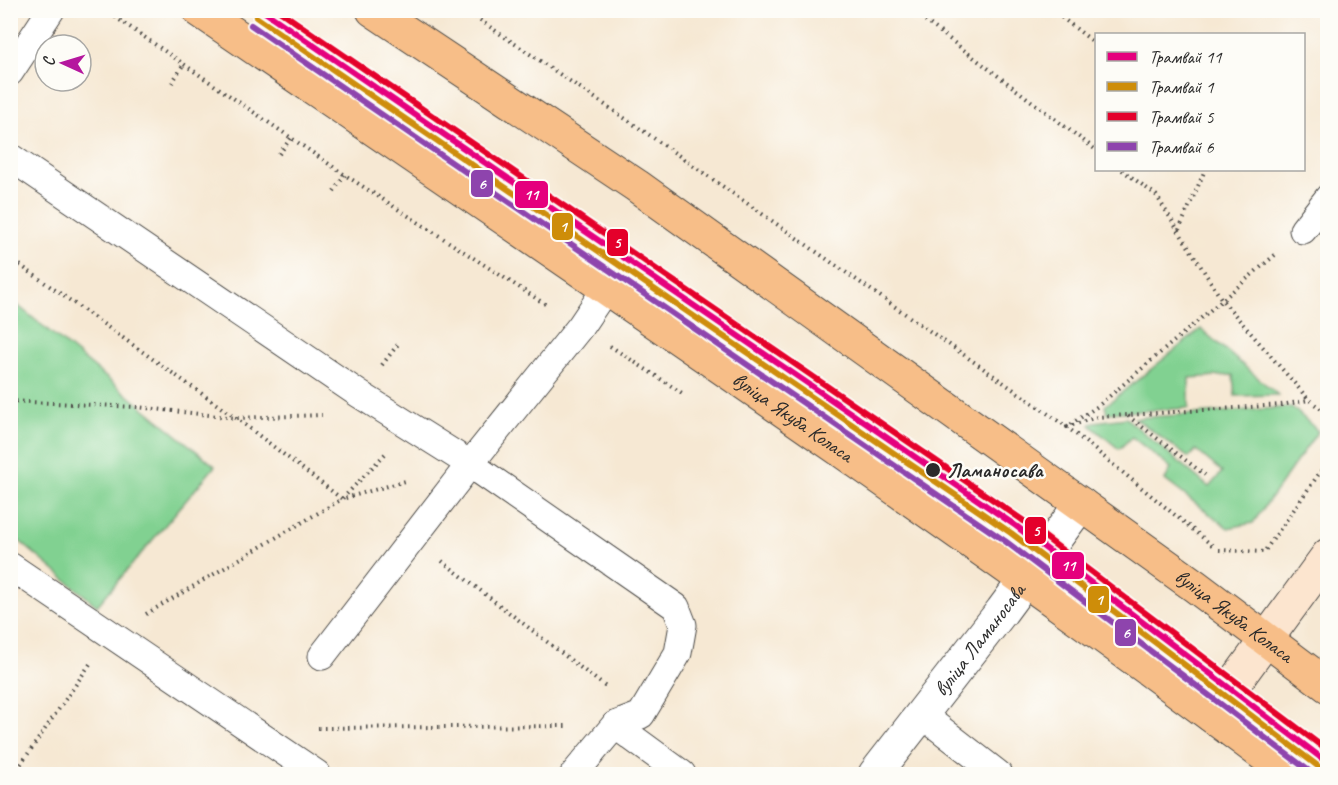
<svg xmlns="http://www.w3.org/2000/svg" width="1338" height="785" font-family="Caveat,sans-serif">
<rect width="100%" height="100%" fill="#fdfcf7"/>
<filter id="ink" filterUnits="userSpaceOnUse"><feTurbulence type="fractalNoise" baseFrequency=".0167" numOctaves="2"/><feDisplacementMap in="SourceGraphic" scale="12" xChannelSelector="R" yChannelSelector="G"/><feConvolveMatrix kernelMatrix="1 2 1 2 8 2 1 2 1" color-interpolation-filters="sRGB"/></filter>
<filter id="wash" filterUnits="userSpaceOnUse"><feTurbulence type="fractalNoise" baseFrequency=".008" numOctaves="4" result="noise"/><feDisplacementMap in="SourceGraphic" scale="24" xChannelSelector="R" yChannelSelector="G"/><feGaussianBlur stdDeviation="1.35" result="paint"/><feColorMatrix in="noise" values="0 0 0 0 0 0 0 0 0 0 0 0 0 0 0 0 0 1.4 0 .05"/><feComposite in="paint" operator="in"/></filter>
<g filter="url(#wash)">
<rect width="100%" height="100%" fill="#f6e8d3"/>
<g fill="#81d191" stroke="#567e5e" stroke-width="1.5">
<path d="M11 300 215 466 97 606 11 534Z"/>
<path d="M1201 329 1278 395 1235 396 1233 375 1189 378V408L1107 413 1105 406Z"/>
<path d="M1292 407 1318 431 1253 523 1228 528 1165 480 1171 468 1132 437 1119 449 1090 425 1094 422 1126 418 1209 487 1222 472 1196 450 1189 458 1135 418Z"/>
</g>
</g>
<g filter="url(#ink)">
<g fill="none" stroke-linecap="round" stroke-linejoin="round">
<defs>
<g id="service">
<path d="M10 72 51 10"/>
<path d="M10 157 359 394 470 464 676 607 683 625 678 653 641 715 615 725 574 774"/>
<path d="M1303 230 1328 198"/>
<path d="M10 566 317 774"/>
<path d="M322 656 470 464 580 327 607 287"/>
<path d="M921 714 998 774"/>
<path d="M615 725 682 774"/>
</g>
<g id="minor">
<path id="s1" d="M875 774 1002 611 1081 504"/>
</g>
<path id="secondary" d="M1211 715 1328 555"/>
<g id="primary">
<path id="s2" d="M199 10C413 156 627 301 839 449 990 555 1142 662 1289 774"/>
<path id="s3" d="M373 10 637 186 1195 586 1328 686"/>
</g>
</defs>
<use href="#service" stroke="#494744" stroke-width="29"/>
<use href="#minor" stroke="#494744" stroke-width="35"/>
<use href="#secondary" stroke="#494744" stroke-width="35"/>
<use href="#primary" stroke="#494744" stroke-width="35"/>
<g stroke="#494744" stroke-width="4" stroke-dasharray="1.5 4.5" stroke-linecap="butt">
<path d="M105 10 345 175 548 306"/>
<path d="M465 10 645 132 1067 427 1213 546"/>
<path d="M911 10 1096 150"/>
<path d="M1052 10 1096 44"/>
<path d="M172 83 183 65"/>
<path d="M279 154 291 138"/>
<path d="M1122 170 1156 195 1222 300 1309 400 1328 414"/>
<path d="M334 191 345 175"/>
<path d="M1179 230 1205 170"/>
<path d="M1275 255 1098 406 1067 427 1097 417 1281 405 1309 400"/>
<path d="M10 258 236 418 342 499 409 480"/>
<path d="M610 346 682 393"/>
<path d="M382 365 399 343"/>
<path d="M10 401 137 407 236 418 322 415"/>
<path d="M1128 416 1205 475"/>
<path d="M1219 550 1264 552 1328 461"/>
<path d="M442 561 607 688"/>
<path d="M146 614 342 499 385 454"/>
<path d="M318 728 566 726"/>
<path d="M14 774 90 664"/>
</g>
<use href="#service" stroke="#fff" stroke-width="27"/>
<use href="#minor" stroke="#fff" stroke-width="33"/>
<use href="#secondary" stroke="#fce5cf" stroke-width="33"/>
<use href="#primary" stroke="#f7be88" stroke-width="33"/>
<defs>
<path id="tram-1" d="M262 10 1016 526 1328 763"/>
<path id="tram-2" d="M256 17 1011 533 1323 770"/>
<path id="tram-3" d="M278 10 1021 519 1328 751"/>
<path id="tram-4" d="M251 25 1005 541 1313 774"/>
</defs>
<use href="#tram-1" stroke="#fdfcf7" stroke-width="10"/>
<use href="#tram-2" stroke="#fdfcf7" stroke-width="10"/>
<use href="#tram-3" stroke="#fdfcf7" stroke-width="10"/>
<use href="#tram-4" stroke="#fdfcf7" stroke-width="10"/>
<use href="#tram-1" stroke="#e5007d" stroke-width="6"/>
<use href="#tram-2" stroke="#ce8d09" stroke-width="6"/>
<use href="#tram-3" stroke="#e4002b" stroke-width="6"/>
<use href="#tram-4" stroke="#8e44ad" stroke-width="6"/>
</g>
</g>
<circle fill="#2b2b2b" stroke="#fdfcf7" stroke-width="2" cx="933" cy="470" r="8"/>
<g text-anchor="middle" stroke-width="5" stroke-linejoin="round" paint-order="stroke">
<g font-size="21" fill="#2b2b2b" stroke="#fdfcf7">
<text dy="7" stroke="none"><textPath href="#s2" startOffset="720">вуліца Якуба Коласа</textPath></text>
<text dy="7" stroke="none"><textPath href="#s3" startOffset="1053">вуліца Якуба Коласа</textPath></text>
<text dy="7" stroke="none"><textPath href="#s1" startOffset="170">вуліца Ламаносава</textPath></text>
</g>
<g font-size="21" font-weight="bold" fill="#2b2b2b" stroke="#fdfcf7" text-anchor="start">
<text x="947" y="477">Ламаносава</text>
</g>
</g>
<g stroke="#fdfcf7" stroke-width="2">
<rect x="470" y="169" width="24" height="29" rx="6" fill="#8e44ad"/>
<rect x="514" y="180" width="35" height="29" rx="6" fill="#e5007d"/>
<rect x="551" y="212" width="23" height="29" rx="6" fill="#ce8d09"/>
<rect x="606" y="228" width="23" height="29" rx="6" fill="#e4002b"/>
<rect x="1024" y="516" width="23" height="29" rx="6" fill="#e4002b"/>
<rect x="1051" y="551" width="34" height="29" rx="6" fill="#e5007d"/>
<rect x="1087" y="585" width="23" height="29" rx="6" fill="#ce8d09"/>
<rect x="1114" y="618" width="23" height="29" rx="6" fill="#8e44ad"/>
</g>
<g font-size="16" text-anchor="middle" font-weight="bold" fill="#fff">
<text x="482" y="189">6</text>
<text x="531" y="200">11</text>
<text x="563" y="232">1</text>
<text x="617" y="248">5</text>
<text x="1036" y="536">5</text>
<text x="1068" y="571">11</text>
<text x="1099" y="605">1</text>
<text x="1126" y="638">6</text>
</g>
<rect width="1338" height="785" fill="none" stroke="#fdfcf7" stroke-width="36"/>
<rect x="1095" y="33" width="210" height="138" fill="#fdfcf7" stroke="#a9a8a5" stroke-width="1.5"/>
<rect x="1107" y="52" width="30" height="9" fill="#e5007d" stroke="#a9a8a5" stroke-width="1.5"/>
<text x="1149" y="63" font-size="18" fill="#2b2b2b">Трамвай 11</text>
<rect x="1107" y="82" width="30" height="9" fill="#ce8d09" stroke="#a9a8a5" stroke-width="1.5"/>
<text x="1149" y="93" font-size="18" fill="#2b2b2b">Трамвай 1</text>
<rect x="1107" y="112" width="30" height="9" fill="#e4002b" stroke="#a9a8a5" stroke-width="1.5"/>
<text x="1149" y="123" font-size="18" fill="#2b2b2b">Трамвай 5</text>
<rect x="1107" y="142" width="30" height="9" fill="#8e44ad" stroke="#a9a8a5" stroke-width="1.5"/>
<text x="1149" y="153" font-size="18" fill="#2b2b2b">Трамвай 6</text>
<g transform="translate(63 63) rotate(274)"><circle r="28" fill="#fdfcf7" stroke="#a9a8a5" stroke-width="1.5"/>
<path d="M0-4.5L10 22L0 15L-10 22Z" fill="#b5179e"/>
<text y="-9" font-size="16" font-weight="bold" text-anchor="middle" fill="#2b2b2b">С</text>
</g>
</svg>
